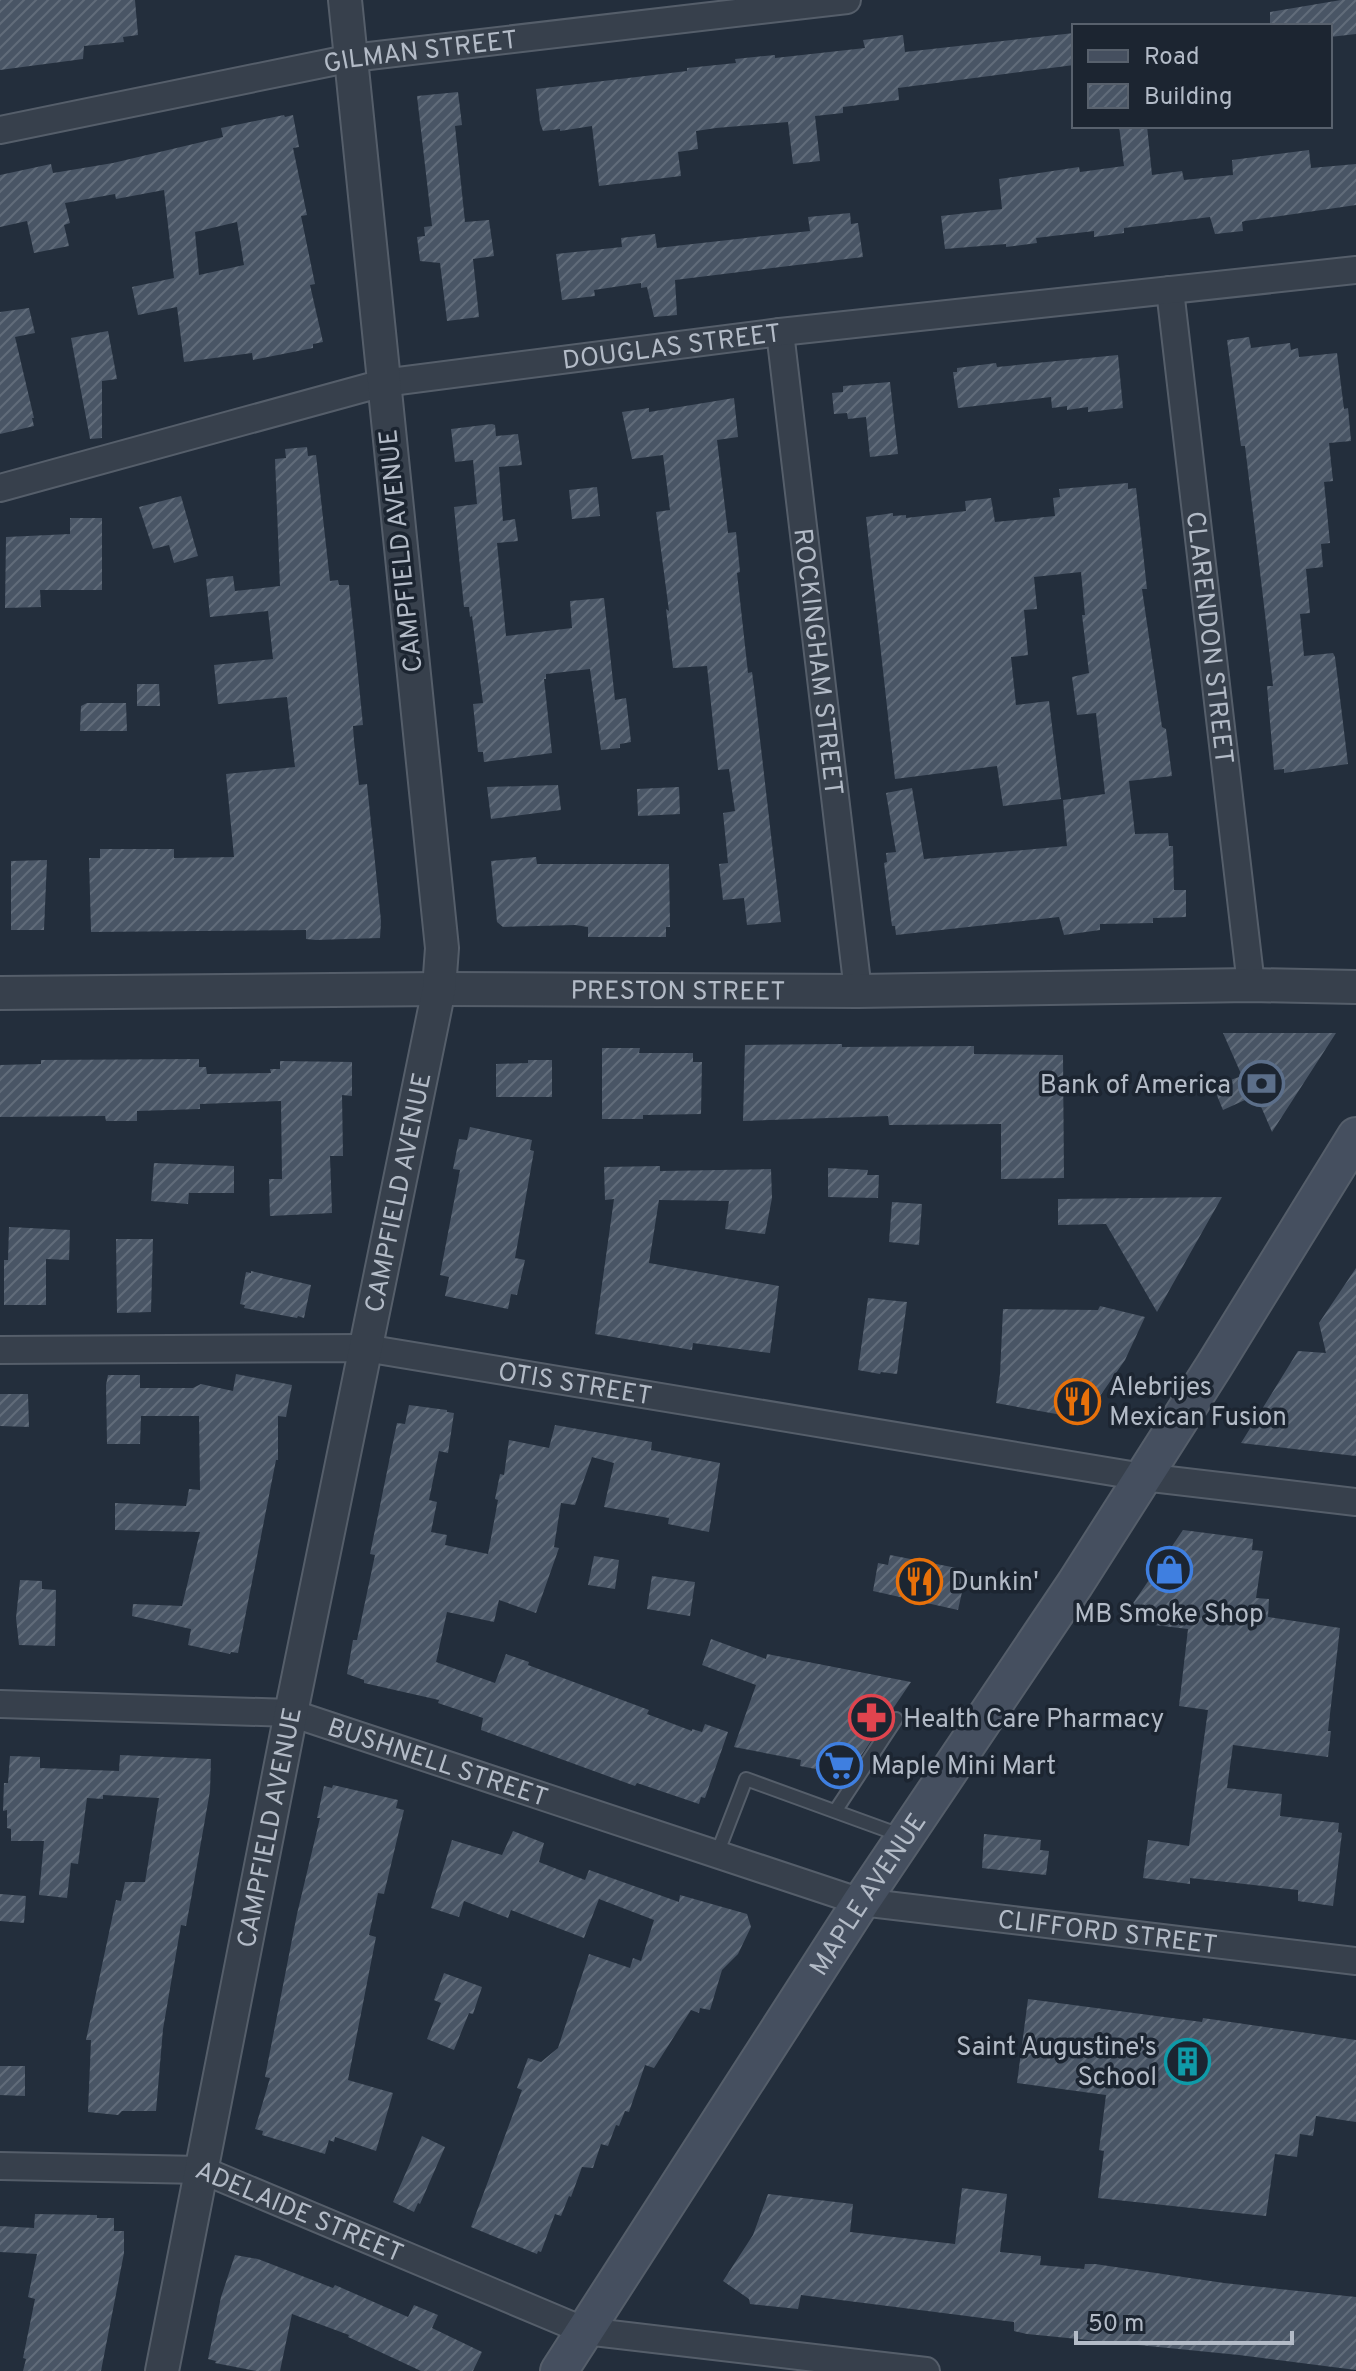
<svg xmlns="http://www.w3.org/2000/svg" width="1356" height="2371" font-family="Overpass,sans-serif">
<defs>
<pattern id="building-hatch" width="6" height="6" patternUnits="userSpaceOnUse" patternTransform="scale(2)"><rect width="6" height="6" fill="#495565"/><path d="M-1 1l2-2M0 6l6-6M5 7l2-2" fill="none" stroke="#616c7a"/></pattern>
</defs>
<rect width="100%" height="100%" fill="#232e3c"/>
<g fill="url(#building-hatch)" fill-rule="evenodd">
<path d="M0 0H135L138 35 123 37 124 42 84 46 83 59 0 70Z"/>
<path d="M1341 0H1356V34L1330 37V26H1270V12Z"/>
<path d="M1074 33V65L898 88 899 100 843 107V113L815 116 820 161 793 164 788 122 716 128 696 131 698 149 678 152 681 176 599 186 592 126 560 131V129L543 131 540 123 536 89 687 71V68L736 63 735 59 775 55V58L865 48 863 40 903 35 905 52Z"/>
<path d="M458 92 462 125 455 126 465 222 489 220 494 256 473 259 479 317 447 321 440 263 420 261 417 237 425 236 424 227 432 226 417 96Z"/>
<path d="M284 115 285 117 293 115 299 147 293 148 307 215 301 216 315 284 310 285 323 342 313 344V348L253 360 252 353 184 362 177 307 138 315 132 287 174 278 164 190 116 199 115 194 65 203 70 223 64 225 69 246 34 253 27 221 0 227V175L51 164 53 173 113 163 223 137 221 128ZM237 222 244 265 199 275 195 232Z"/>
<path d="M1119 126H1147L1152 175 1182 171 1184 180 1233 175 1232 160 1309 150 1311 168 1356 164V205L1245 221 1242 222 1243 231 1215 234 1210 217 1124 228V233L1094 237V231L1036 238 1037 243 1006 247V244L945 249 941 216 1002 209 999 179 1079 167 1080 172 1124 166Z"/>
<path d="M850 213 851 224 858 223 863 257 675 280 677 315 654 317 647 287 641 288V283L594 290 595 296 562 300 556 254 622 247 621 238 655 234 657 248 810 231 808 217Z"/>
<path d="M29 308 35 333 15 337 34 418H32L34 426 0 434V312Z"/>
<path d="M108 331 117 379 102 381V438L90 439 71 338Z"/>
<path d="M1249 337 1251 348 1290 343 1291 350 1298 348 1299 357 1337 353 1344 409 1348 408 1351 441 1329 443 1333 481 1324 482 1330 543 1321 544 1323 567 1306 569 1310 613 1300 614 1304 656 1333 653 1335 657 1348 764 1284 773V769L1274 770 1267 686H1273L1265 614 1245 446H1241L1227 340Z"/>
<path d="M1118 355 1123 408 1088 412V407L1067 410V406L1052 408 1051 397 958 408 953 372H957V368L996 363 997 367Z"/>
<path d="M890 382 898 454 870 457 866 417 848 419 847 413 834 414 832 393 843 392V386Z"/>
<path d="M734 398 738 437 717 440 728 533 736 532 740 572 737 573 748 673 752 672 754 687 781 922 747 925 744 898 723 900 719 864 728 863 723 813 735 811 729 769 718 770 707 666 673 668 666 609 669 611 656 512 670 510 663 455 632 459 622 412 649 408V412Z"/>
<path d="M492 424 495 425 496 436 518 434 522 465 499 467 503 521 515 519 518 541 497 543 506 636 572 628 570 601 604 598 615 700 626 698 631 742 620 744V748L601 750 590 669 546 674V679H544L552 753 484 762 483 752H478L473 704 483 703 472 616 470 617 469 607H464L454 507 477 504 473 460 455 462 451 429Z"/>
<path d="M307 447 308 456 316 455 330 581 338 580 339 585H349L363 725 353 726 354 741 359 785 367 784 381 921 380 938 316 940 306 939V930L91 932 89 858H100V849H174V858L234 857 226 774 295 767 287 697 218 704 214 665 273 659 268 611 210 617 206 579 233 576 235 591 280 586 275 459 286 458 285 449Z"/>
<path d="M1128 483V489L1136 488 1147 589H1142L1162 727 1166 729 1172 776 1129 781 1135 834 1168 833 1169 846H1173L1174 890H1186V917L1153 918V923L1100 924V930L1064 935 1059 917 896 935 895 926H892L884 863 887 862 886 853 896 852 886 793 912 788 924 859 1067 846 1063 800 1105 794 1096 713 1077 715 1072 677 1089 673 1082 615H1085L1081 572 1034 577 1037 609 1024 610 1028 655 1011 657 1016 705 1049 701 1061 799 1003 806 997 766 895 779 866 517 893 513V516L906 515V518L966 511 965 501 991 498 995 522 1055 516 1053 498 1060 497 1059 489Z"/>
<path d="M597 487 600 516 572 519 569 490Z"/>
<path d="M181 496 198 556 174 563 169 545 153 549 139 507Z"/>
<path d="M70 518H102V590H40L41 607 5 608 6 537 70 534Z"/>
<path d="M137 684H159L160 706H137Z"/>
<path d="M87 703H126L127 731H80L81 706Z"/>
<path d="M558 785 561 810 491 819 487 787Z"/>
<path d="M679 787 680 814 638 816 637 789Z"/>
<path d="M536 857 537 864H669L670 927H666V937H588V927L575 925 503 927 497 922 491 861Z"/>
<path d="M47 860 44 930H11V861Z"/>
<path d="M1223 1033H1336L1272 1132 1256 1095 1223 1110 1213 1086 1242 1076Z"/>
<path d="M842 1044V1047L974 1046V1054L1063 1055 1064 1178 1001 1179V1124L889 1125 888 1116 743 1121 745 1045Z"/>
<path d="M602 1048H640L639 1053H693V1062H702L701 1114 643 1115V1119H602Z"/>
<path d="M199 1059V1067H206L207 1074 271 1073 270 1069H280V1061L352 1062V1096L342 1095 343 1156H330L332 1213 270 1216 269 1179H282L281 1101 200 1104V1109L137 1111V1121H106L105 1116 0 1117V1065L41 1064V1060Z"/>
<path d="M528 1060H552V1097H496V1064L528 1063Z"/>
<path d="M470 1127 532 1140 530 1150 534 1151 515 1258 525 1260 517 1295 511 1294 508 1309 445 1296 449 1277 440 1275 460 1170 453 1169 459 1139 467 1140Z"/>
<path d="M154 1163 234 1166V1193H189L188 1204 151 1201Z"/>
<path d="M660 1166V1171L771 1169 772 1198 765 1234 725 1229 729 1201 659 1200 649 1263 779 1286 770 1353 693 1343 692 1350 595 1334 614 1199 605 1200 604 1167Z"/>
<path d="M828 1168 868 1170 867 1175H879L878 1198 828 1197Z"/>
<path d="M1222 1197 1157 1312 1106 1224 1058 1225V1199Z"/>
<path d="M892 1202 922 1204 919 1245 889 1242Z"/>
<path d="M9 1227 70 1230 69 1260 46 1259V1305H4V1260H8Z"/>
<path d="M116 1239H153L151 1312 117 1313Z"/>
<path d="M1356 1268V1456L1241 1443 1298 1351 1326 1353 1319 1323Z"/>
<path d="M251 1271 311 1285 304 1318 298 1316 297 1318 244 1308 245 1305 240 1304 246 1272 251 1273Z"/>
<path d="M868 1298 907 1302 897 1374 881 1372 880 1374 858 1370Z"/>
<path d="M1100 1306 1145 1317 1125 1360 1084 1419 996 1403 1000 1374 1003 1309 1098 1310Z"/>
<path d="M236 1374 292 1385 286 1417 278 1416V1460H276L238 1653 231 1652 230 1654 188 1645 191 1629 132 1616 133 1604 182 1606 200 1532 115 1530V1503L186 1506 189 1489 200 1490 199 1416H141L140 1444H107L106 1385 108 1375H140V1388H193L201 1384 233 1391Z"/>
<path d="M0 1394H28L29 1427 0 1426Z"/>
<path d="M409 1405 447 1410V1412L454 1413 448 1453 439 1451 429 1500 437 1502 431 1532 447 1535 445 1545 488 1554 498 1500 495 1499 500 1474 504 1475 509 1440 549 1448 555 1425 652 1442 651 1450 720 1463 709 1532 668 1524 669 1518 604 1507 614 1463 592 1457 575 1505 561 1503 554 1547 559 1548 536 1613 499 1600 494 1622 447 1612 436 1662 495 1683 506 1654 529 1662 528 1665 649 1710 647 1714 692 1731V1729L702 1732 705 1724 728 1732 705 1798 701 1797 699 1804 637 1783 635 1786 481 1730 483 1718 438 1703 439 1700 364 1683V1680L347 1674 353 1640H357L375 1555 370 1554 397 1423 405 1424Z"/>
<path d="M1183 1530 1253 1539 1252 1550 1263 1551 1256 1598 1269 1599 1268 1617 1340 1628 1328 1731H1331L1328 1757 1233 1745 1227 1788 1282 1794 1280 1816 1339 1823 1338 1832 1342 1833 1333 1906 1298 1901V1890L1190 1878V1884L1143 1878 1148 1840 1189 1846 1208 1710 1179 1706 1188 1629 1121 1621Z"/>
<path d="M890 1555 967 1570 958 1610 873 1591 878 1563 888 1565Z"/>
<path d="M594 1556 619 1560 615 1589 588 1585Z"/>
<path d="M652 1576 695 1582 690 1616 647 1609Z"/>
<path d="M20 1580 42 1581V1589L56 1590 55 1646 19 1645 16 1618Z"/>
<path d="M711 1639 766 1659 767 1654 911 1682 848 1775 800 1766 801 1760 734 1747 756 1685 702 1665Z"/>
<path d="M120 1755 211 1759 210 1791 191 1899 186 1926 181 1925 163 2029 156 2111H122L118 2115 88 2112 91 2040H86L116 1900 121 1901 125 1882H145L159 1798 103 1795V1799L87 1798 78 1864 71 1863 67 1898 39 1895 44 1841H11V1829L7 1828V1810L3 1811 4 1783H8L10 1756 40 1757V1768L119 1771Z"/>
<path d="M333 1785 398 1800 396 1808 404 1810 384 1894 378 1893 369 1935 376 1937 348 2080 393 2093 376 2151 335 2137 334 2142 329 2140 325 2154 262 2135 263 2131 255 2129 270 2078 265 2077 297 1914 320 1818H317L324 1786 332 1788Z"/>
<path d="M513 1831 544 1843 539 1862 585 1880 589 1870 679 1902 680 1895 747 1914 751 1927 738 1954 722 1970 710 2010 700 2008 699 2013 691 2010 654 2068 645 2065 629 2112 625 2111 619 2126 616 2125 608 2146 601 2144 593 2168 582 2167 571 2197 569 2196 561 2216 555 2214 541 2252 538 2251 537 2254 471 2227 522 2090 517 2088 528 2058 541 2062 558 2048 589 1954 630 1968 633 1958 641 1961 654 1920 599 1899 584 1938 511 1910 508 1918 464 1901 459 1917 431 1908 452 1840 502 1855Z"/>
<path d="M984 1834 1041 1840 1040 1850 1049 1851 1046 1875 982 1868Z"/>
<path d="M0 1894 26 1896 24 1923 0 1921Z"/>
<path d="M444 1973 482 1987 473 2014 469 2013 454 2050 427 2039 441 2003 434 2000Z"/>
<path d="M1028 1999 1202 2022 1203 2018 1356 2040V2122L1316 2116 1313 2136 1300 2134 1297 2157 1275 2154 1266 2216 1098 2198 1104 2151 1099 2150 1106 2095 1017 2083Z"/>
<path d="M0 2066H25V2096L0 2095Z"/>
<path d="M422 2136 445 2147 420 2204 418 2203 414 2212 393 2202Z"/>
<path d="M962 2188 1007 2194 1000 2252 1041 2256 1040 2265 1084 2269 1085 2264H1095L1224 2283 1356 2297V2370L1239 2355 1027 2334 1014 2331V2322L801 2295 798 2309 750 2304 749 2299 723 2281 753 2235 768 2194 853 2204 850 2232 955 2244Z"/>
<path d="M35 2214 97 2215V2218H114V2231H124V2253L101 2371H23L26 2359 23 2358 35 2299 28 2297 37 2254 0 2252V2226L34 2228Z"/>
<path d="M235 2255 258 2259 333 2288 335 2285 408 2317 414 2305 438 2315 432 2328 482 2352 473 2371H421L348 2337 349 2335 292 2314 280 2371H256L215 2363 216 2361 208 2359 221 2297Z"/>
</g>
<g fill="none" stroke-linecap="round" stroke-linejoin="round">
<defs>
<g id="service">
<path d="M836 1810 896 1719"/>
<path d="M717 1854 746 1779 900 1835"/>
</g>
<g id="minor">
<path id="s1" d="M0 130 352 58 847 0"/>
<path id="s2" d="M1170 290 1251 985"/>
<path id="s3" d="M780 332 858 991"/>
<path id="s4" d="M0 488 383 383 780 332 1356 270"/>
<path id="s5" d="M0 1350 365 1348 1143 1477 1356 1502"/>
<path id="s6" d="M0 1704 291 1713 861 1902 1356 1961"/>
<path id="s7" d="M0 2166 202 2170 585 2331 926 2371"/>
</g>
<g id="tertiary">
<path id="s8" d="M0 993 439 989 858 991 1251 985 1356 987"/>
<path id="s9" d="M162 2371 291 1713 439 989 442 948 345 0"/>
</g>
<g id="secondary">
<path id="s10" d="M559 2371 861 1902 1075 1584 1214 1366 1356 1136"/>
</g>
</defs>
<use href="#service" stroke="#555e6a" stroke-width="16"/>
<use href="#minor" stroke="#555e6a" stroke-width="30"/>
<use href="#tertiary" stroke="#555e6a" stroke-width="36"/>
<use href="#secondary" stroke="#555e6a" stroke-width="40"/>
<use href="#service" stroke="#37404c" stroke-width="12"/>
<use href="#minor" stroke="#37404c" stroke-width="26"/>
<use href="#tertiary" stroke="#37404c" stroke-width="32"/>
<use href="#secondary" stroke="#454f5f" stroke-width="36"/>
</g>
<defs>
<symbol id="bank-ring" viewBox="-11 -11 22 22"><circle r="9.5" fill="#1c2531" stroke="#5c6f8a" stroke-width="1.5"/><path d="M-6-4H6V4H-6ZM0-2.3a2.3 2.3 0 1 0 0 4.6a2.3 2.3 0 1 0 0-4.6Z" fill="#5c6f8a"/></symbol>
<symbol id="restaurant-ring" viewBox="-11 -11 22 22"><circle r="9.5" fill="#1c2531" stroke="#e8710a" stroke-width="1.5"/><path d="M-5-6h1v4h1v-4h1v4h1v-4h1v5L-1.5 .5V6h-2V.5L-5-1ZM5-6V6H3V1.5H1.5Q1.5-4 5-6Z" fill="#e8710a"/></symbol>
<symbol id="shop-ring" viewBox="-11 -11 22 22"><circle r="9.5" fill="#1c2531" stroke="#3f7fe0" stroke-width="1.5"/><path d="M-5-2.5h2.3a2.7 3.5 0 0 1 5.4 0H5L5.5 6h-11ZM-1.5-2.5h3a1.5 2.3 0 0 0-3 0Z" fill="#3f7fe0"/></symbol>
<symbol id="pharmacy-ring" viewBox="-11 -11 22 22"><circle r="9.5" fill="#1c2531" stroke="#e0444e" stroke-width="1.5"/><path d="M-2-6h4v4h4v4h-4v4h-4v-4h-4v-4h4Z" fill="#e0444e"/></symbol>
<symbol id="supermarket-ring" viewBox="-11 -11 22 22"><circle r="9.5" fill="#1c2531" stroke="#3f7fe0" stroke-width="1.5"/><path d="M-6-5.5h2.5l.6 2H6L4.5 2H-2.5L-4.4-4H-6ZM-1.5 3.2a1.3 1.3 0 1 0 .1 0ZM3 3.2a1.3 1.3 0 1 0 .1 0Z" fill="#3f7fe0"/></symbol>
<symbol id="building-ring" viewBox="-11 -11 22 22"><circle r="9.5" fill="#1c2531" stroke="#0f9aa8" stroke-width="1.5"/><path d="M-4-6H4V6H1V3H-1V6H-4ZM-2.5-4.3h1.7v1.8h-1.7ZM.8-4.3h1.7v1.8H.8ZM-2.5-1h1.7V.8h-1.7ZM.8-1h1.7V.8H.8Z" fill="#0f9aa8"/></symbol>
</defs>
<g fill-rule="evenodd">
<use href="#bank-ring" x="1236" y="1058" width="51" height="51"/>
<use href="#restaurant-ring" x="1052" y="1376" width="51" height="51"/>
<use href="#shop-ring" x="1144" y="1544" width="51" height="51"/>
<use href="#restaurant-ring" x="894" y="1556" width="51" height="51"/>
<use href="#pharmacy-ring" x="846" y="1692" width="51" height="51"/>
<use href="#supermarket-ring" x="814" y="1740" width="51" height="51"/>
<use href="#building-ring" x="1162" y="2036" width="51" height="51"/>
</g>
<g text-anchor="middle" stroke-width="7" stroke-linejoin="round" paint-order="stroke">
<g font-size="26" fill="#b3bbc7" stroke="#1c2531">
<text dy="9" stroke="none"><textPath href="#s1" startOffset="428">GILMAN STREET</textPath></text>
<text dy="9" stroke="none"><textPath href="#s4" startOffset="688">DOUGLAS STREET</textPath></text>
<text transform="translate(400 551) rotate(-96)" y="9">CAMPFIELD AVENUE</text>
<text dy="9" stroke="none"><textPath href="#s2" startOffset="350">CLARENDON STREET</textPath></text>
<text dy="9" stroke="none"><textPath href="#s3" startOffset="332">ROCKINGHAM STREET</textPath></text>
<text dy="9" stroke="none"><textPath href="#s8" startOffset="678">PRESTON STREET</textPath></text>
<text dy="9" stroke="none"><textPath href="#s9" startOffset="1202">CAMPFIELD AVENUE</textPath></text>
<text dy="9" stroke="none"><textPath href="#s5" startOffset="578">OTIS STREET</textPath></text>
<text dy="9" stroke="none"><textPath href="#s6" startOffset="446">BUSHNELL STREET</textPath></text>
<text dy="9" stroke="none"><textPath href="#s9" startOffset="554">CAMPFIELD AVENUE</textPath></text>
<text dy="9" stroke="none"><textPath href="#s10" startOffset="568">MAPLE AVENUE</textPath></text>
<text dy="9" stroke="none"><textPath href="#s6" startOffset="1140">CLIFFORD STREET</textPath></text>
<text dy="9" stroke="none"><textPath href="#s7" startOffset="308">ADELAIDE STREET</textPath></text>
</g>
<g font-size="26" fill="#b3bbc7" stroke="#1c2531" text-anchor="start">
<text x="1231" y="1093" text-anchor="end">Bank of America</text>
<text x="1109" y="1395">Alebrijes<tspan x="1109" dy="30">Mexican Fusion</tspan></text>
<text x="951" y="1590">Dunkin'</text>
<text x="1169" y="1622" text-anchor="middle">MB Smoke Shop</text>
<text x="903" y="1727">Health Care Pharmacy</text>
<text x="871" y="1774">Maple Mini Mart</text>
<text x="1157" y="2055" text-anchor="end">Saint Augustine's<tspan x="1157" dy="30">School</tspan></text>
</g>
</g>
<rect x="1072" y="24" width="260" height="104" fill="#1c2531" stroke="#58616d" stroke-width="2"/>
<rect x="1088" y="50" width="40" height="12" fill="#454f5f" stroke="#58616d" stroke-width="2"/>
<text x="1144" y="64" font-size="24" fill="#b3bbc7">Road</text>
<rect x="1088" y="84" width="40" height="24" fill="url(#building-hatch)" stroke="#58616d" stroke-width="2"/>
<text x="1144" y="104" font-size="24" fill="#b3bbc7">Building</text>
<path d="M1076 2331v12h216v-12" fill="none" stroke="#b3bbc7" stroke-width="4"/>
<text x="1088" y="2331" font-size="24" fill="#b3bbc7" stroke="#1c2531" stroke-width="6" paint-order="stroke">50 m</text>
</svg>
